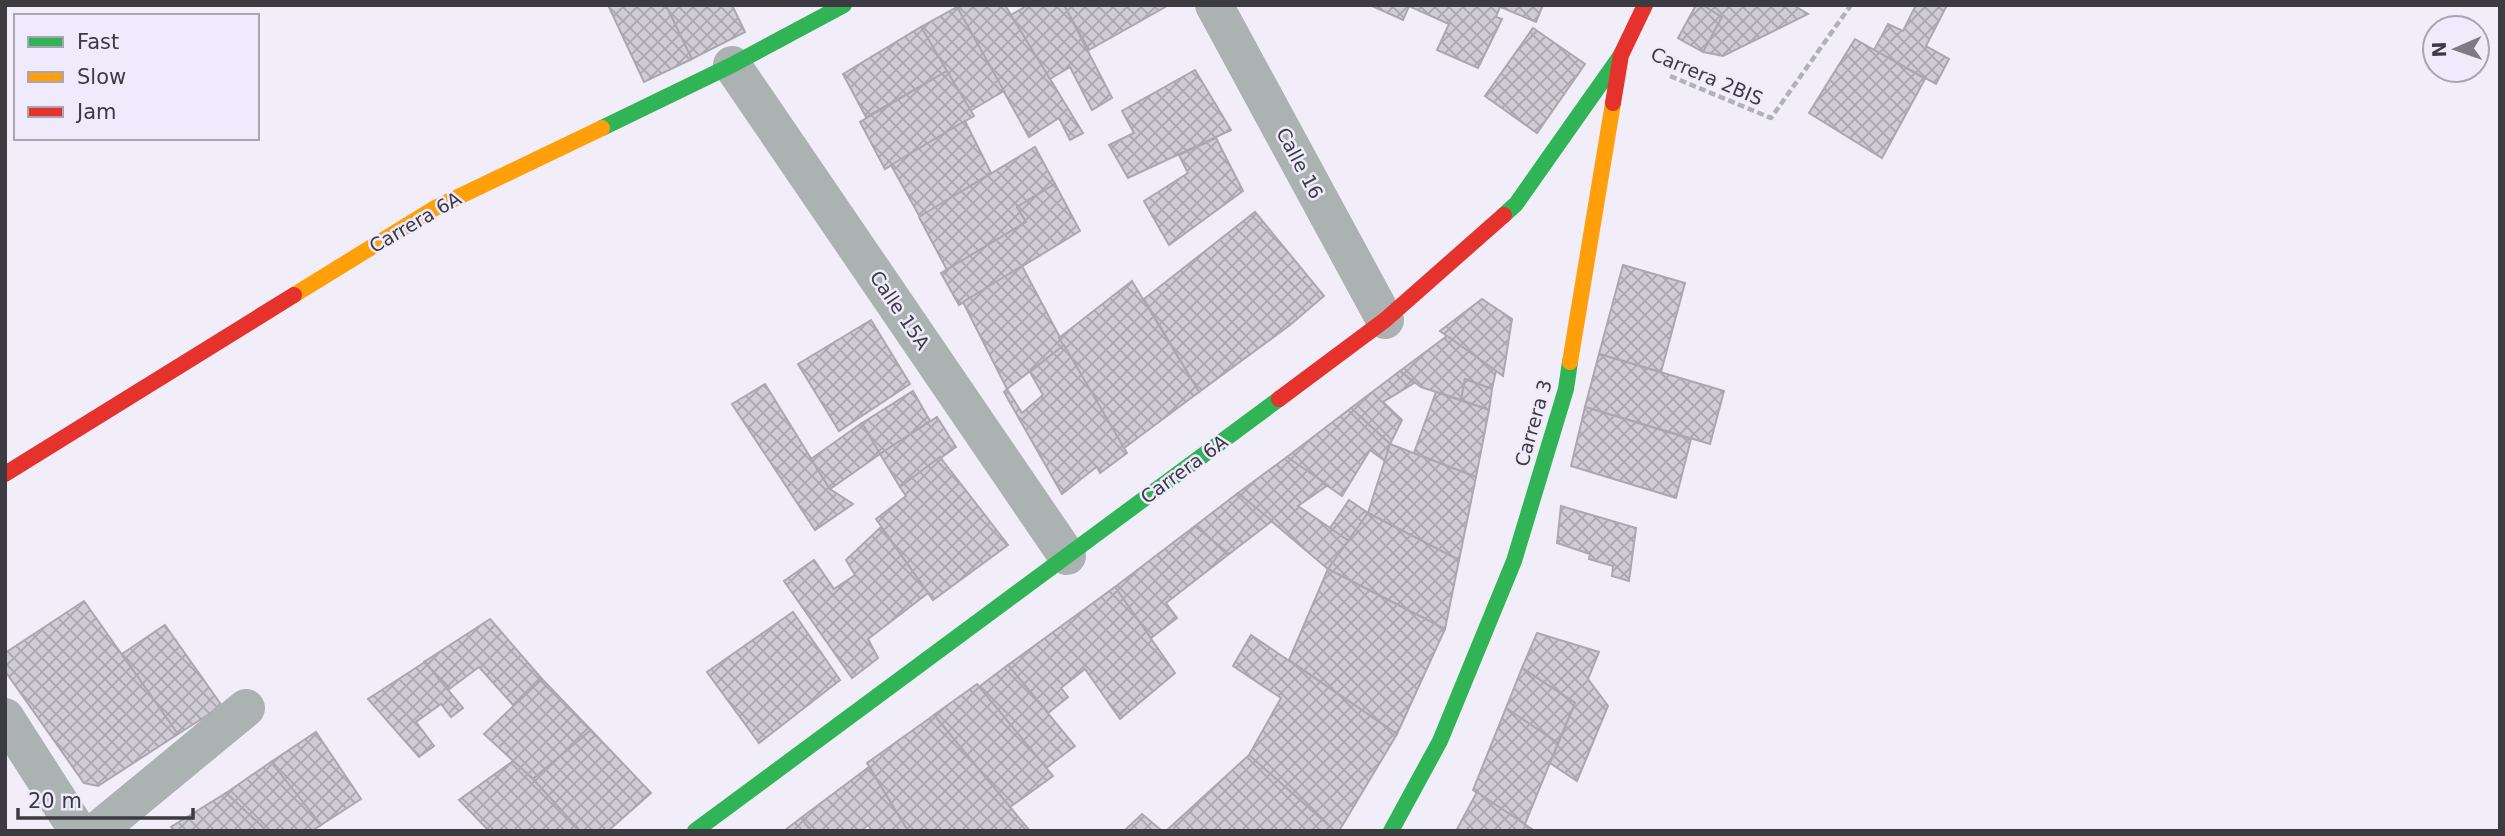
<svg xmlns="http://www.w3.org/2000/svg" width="2505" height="836" font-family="'DejaVu Sans',sans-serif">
<defs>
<pattern id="building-cross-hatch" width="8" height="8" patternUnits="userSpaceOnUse" patternTransform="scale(1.75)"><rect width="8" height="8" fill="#cfccd5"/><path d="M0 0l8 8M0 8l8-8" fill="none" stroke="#a9a7ae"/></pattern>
</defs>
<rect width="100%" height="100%" fill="#f1eef9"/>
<g fill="url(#building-cross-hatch)" stroke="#aaa7af" stroke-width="2">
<path d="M608 5H666L692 59 644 82Z"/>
<path d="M666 5H732L745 32 692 59Z"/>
<path d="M960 5H1005L1083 133 1070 140 1059 118 1029 137 957 7Z"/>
<path d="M1028 5H1064L1112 98 1092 110 1070 67 1050 79 1011 15Z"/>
<path d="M1064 5H1164L1165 7 1089 50Z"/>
<path d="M1370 5H1496L1500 7 1496 17 1502 19 1478 68 1437 50 1449 24 1409 6 1403 20Z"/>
<path d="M1496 5H1543L1536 22Z"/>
<path d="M1696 5H1703L1722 17 1703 52 1678 38Z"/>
<path d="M1703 5H1793L1808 14 1723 56 1703 52 1722 17Z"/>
<path d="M1916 5H1947L1926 46 1949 59 1936 84 1874 50 1888 24 1903 31Z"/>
<path d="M957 7 1004 91 970 111 921 27Z"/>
<path d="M921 27 947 71 866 117 843 74Z"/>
<path d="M1533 28 1585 64 1537 133 1485 96Z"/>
<path d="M1855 39 1925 79 1882 158 1809 113Z"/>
<path d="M1195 70 1231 130 1128 178 1109 145 1134 133 1122 111Z"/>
<path d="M947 71 974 116 885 169 860 122Z"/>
<path d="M965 121 991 173 920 217 891 165Z"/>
<path d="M1216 138 1243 191 1169 245 1144 201 1188 173 1179 155Z"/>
<path d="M1035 147 1055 184 1017 207 1026 222 947 270 919 217Z"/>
<path d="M1055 184 1080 231 959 305 941 273 1026 222 1017 207Z"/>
<path d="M1255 212 1324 296 1290 325 1199 392 1144 299Z"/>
<path d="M1623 265 1685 283 1661 372 1599 354Z"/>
<path d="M1022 266 1064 345 1007 389 963 302Z"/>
<path d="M1132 281 1199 392 1124 448 1059 338Z"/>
<path d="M1482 299 1512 319 1503 376 1440 331Z"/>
<path d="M871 320 910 384 839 431 798 364Z"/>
<path d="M1447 336 1496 371 1492 389 1465 379 1461 400 1421 387 1400 371Z"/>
<path d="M1064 345 1127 453 1100 473 1097 467 1095 468 1062 494 1004 392 1007 389 1022 413 1043 395 1030 372Z"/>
<path d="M1599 354 1724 391 1710 444 1585 407Z"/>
<path d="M1400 371 1414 383 1383 402 1402 420 1390 444 1351 408Z"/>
<path d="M1465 379 1492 389 1489 410 1461 400Z"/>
<path d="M765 384 830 489 853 504 815 530 732 404Z"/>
<path d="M913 391 930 421 880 454 862 423Z"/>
<path d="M1436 392 1489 410 1476 477 1414 453Z"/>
<path d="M1585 407 1691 439 1676 498 1571 466Z"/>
<path d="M1351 408 1390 444 1385 461 1370 450 1342 496 1287 457Z"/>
<path d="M937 417 956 447 900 487 880 454Z"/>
<path d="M862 423 880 454 830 489 811 459Z"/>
<path d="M1390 444 1476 477 1459 560 1368 513Z"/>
<path d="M940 457 1008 545 933 600 876 519 906 496 900 487Z"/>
<path d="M1287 457 1328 485 1298 506 1349 541 1328 569 1238 493Z"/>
<path d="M1238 493 1272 521 1229 554 1195 526Z"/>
<path d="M1349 500 1368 513 1349 541 1330 528Z"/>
<path d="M1561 506 1636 528 1629 581 1612 576 1613 566 1589 559 1590 554 1557 543Z"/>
<path d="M1368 513 1459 560 1445 629 1328 569Z"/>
<path d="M1195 526 1229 554 1166 603 1177 618 1151 638 1115 587Z"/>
<path d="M881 527 928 593 868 639 878 658 852 678 784 581 814 560 834 589 855 575 846 560Z"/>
<path d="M1328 569 1445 629 1397 734 1289 660Z"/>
<path d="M1115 587 1175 673 1120 719 1085 669 1061 688 1068 697 1048 713 1008 665Z"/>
<path d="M84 601 178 734 98 786 84 783 5 671V653Z"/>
<path d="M793 612 840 680 759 743 707 672Z"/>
<path d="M490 619 542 679 514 706 479 667 448 690 424 662Z"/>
<path d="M165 625 222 706 178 734 122 654Z"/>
<path d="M1537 633 1599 652 1588 679 1608 706 1577 781 1550 763 1575 703 1522 668Z"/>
<path d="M1251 635 1397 734 1339 831H1335L1249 755 1281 698 1233 666Z"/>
<path d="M425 662 463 708 451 717 441 704 416 722 434 746 419 757 368 699Z"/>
<path d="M1008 665 1075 746 1046 768 979 687Z"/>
<path d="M1522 668 1575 703 1558 743 1506 708Z"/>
<path d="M542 679 591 730 533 779 484 734Z"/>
<path d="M977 684 1053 776 1010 807 934 715Z"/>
<path d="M1506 708 1558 743 1525 824 1473 790Z"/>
<path d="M934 715 1010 807 1030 831H908L867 763Z"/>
<path d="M591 730 651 793 608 831H580L533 779Z"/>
<path d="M316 732 361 799 321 825 271 762Z"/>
<path d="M1249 755 1335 831H1166Z"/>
<path d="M513 761 533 779 580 831H489L459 800Z"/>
<path d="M271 762 321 825 312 831H267L226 793Z"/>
<path d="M869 767 908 831H872L868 825 861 831H811L801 818Z"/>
<path d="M1477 792 1484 797 1535 831H1456Z"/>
<path d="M226 793 267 831H175L171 827Z"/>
<path d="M1142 814 1162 831H1124Z"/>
<path d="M801 818 811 831H784Z"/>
</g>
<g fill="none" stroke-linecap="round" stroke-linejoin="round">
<path stroke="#b0b3b5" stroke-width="4.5" stroke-dasharray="7 3.5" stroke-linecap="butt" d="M1670 76 1771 118 1851 5"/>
<g stroke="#abb2b1" stroke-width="38">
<path d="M1214 5 1385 320"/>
<path d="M732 65 1067 556"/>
<path d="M5 717 78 831"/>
<path d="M97 831 246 708"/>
</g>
<g stroke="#30b455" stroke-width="16">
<path d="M602 128 732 65 844 5"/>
<path d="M1504 215 1516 204 1621 55"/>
<path d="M695 831 1279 399"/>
<path d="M1391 831 1440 741 1514 561 1566 389 1570 362"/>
</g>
<g stroke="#ff9f0a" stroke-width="16">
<path d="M294 295 435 208 602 128"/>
<path d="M1570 362 1613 103"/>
</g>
<g stroke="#e5322d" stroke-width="16">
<path d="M1613 103 1621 55 1645 5"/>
<path d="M1279 399 1385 320 1504 215"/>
<path d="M5 474 294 295"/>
</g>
</g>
<g text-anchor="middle" stroke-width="5" stroke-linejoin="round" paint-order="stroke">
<g font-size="19" fill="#3d3b42" stroke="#f0eafd">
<text transform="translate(1707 76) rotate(23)" y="7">Carrera 2BIS</text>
<text transform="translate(1300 163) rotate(62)" y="7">Calle 16</text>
<text transform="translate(415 222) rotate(-30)" y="7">Carrera 6A</text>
<text transform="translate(900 310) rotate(56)" y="7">Calle 15A</text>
<text transform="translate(1533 423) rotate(-74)" y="7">Carrera 3</text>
<text transform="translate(1184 469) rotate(-36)" y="7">Carrera 6A</text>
</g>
</g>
<rect width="2505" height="836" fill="none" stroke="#3d3b42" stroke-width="14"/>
<rect x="14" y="14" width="245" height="126" fill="#f0eafd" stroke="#a8a4b2" stroke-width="2"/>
<rect x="28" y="37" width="35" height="10" fill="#30b455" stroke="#a8a4b2" stroke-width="2"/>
<text x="77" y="49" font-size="21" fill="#3d3b42">Fast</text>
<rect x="28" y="72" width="35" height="10" fill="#ff9f0a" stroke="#a8a4b2" stroke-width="2"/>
<text x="77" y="84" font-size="21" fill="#3d3b42">Slow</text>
<rect x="28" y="107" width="35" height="10" fill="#e5322d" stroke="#a8a4b2" stroke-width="2"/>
<text x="77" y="119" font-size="21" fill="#3d3b42">Jam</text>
<g transform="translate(2456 49) rotate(268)"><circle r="33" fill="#f0eafd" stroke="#a8a4b2" stroke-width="2"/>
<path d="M0-5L12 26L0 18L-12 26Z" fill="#7c7a82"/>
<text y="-10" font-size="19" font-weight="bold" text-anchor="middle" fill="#3d3b42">N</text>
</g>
<path d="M18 808v10h175v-10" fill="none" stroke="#3d3b42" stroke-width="3.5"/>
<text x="28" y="808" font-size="21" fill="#3d3b42" stroke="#f0eafd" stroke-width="5" paint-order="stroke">20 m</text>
</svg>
